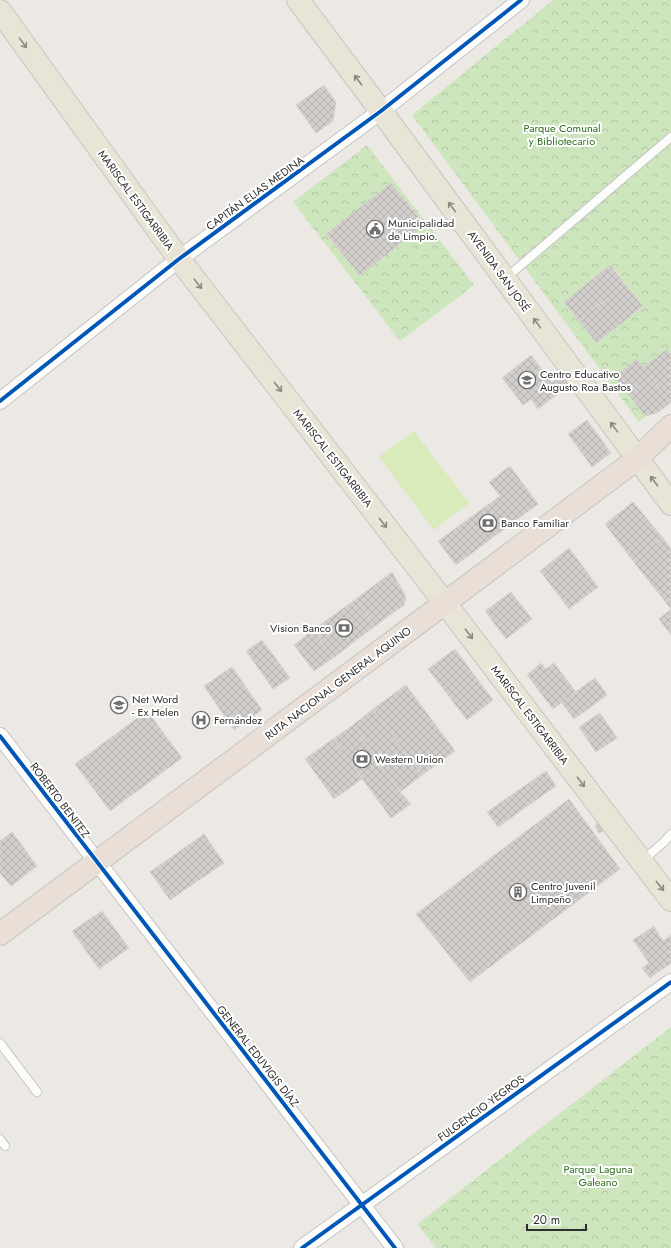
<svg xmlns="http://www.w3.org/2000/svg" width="671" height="1248" font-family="Jost,sans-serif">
<defs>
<pattern id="park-crowns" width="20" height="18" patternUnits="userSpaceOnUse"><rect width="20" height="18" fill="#cee6be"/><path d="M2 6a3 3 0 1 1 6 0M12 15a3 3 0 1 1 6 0" fill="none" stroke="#b1c6a4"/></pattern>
<pattern id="building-cross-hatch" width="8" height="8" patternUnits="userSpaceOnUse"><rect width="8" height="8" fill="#d1cecb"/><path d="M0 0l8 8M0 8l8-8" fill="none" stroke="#b4b1af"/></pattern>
</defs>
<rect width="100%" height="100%" fill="#ece8e4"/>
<g fill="url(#park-crowns)">
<path d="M553 0H671V390L639 422 412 115Z"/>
<path d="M367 145 474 285 400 341 293 202Z"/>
<path d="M671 1027V1248H436L417 1224Z"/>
</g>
<path fill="#d9eabb" d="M414 431 469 503 434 530 379 457Z"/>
<g fill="url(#building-cross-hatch)" stroke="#d7d4d0">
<path d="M324 85 336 102 333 121 316 133 296 105Z"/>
<path d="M391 183 424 224 360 276 326 234Z"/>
<path d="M610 265 625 284 579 321 564 302Z"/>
<path d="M625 284 643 306 597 343 579 321Z"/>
<path d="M667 349 671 355V402L670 403 643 367Z"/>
<path d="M531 355 552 383 523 405 502 378Z"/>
<path d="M637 359 651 377 628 394 614 377Z"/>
<path d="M563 374 571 384 538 409 531 399Z"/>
<path d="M651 377 670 403 657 413 645 416 628 394Z"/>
<path d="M587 420 611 453 592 467 568 434Z"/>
<path d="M510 466 538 504 456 565 438 541 500 496 489 482Z"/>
<path d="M633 502 663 538 633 561 605 524Z"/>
<path d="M663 538 671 549V609L633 561Z"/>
<path d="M569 548 598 587 569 609 540 571Z"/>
<path d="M392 572 404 593 406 599 404 605 375 626 356 599Z"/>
<path d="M511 592 532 619 506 639 485 611Z"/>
<path d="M356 599 375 626 333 658 313 630Z"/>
<path d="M671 609V635L659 619Z"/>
<path d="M313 630 333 658 314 671 294 645Z"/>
<path d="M262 640 290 678 273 689 246 651Z"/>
<path d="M455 649 493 700 467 720 428 669Z"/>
<path d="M541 663 546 669 554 663 576 692 553 709 527 675Z"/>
<path d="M232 667 262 710 234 730 204 686Z"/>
<path d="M595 678 607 695 574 719 561 702Z"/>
<path d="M406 685 455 751 422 775 373 709Z"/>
<path d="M373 709 422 775 400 792 353 725Z"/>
<path d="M147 711 182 758 110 811 75 764Z"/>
<path d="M600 713 617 738 596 752 579 727Z"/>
<path d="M353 725 400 792 411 804 391 818 333 739Z"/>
<path d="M333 739 362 779 334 799 305 759Z"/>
<path d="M546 771 556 786 498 827 487 812Z"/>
<path d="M569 799 620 869 470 982 416 914Z"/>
<path d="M606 818 611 826 599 833 595 825Z"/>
<path d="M12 832 37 866 11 886 0 873V841Z"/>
<path d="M204 834 224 863 170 900 150 872Z"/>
<path d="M102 911 129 948 99 969 72 931Z"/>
<path d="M654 926 663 941 671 935V963L650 978 642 968 649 963 633 940Z"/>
</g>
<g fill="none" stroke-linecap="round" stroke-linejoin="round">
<defs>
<g id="lane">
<path d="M506 278 671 137"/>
<path d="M642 861 664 842 671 834"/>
<path d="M0 1043 37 1092"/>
<path d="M0 1139 5 1146"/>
</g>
<g id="street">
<path d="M0 401 179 259 381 111 521 0"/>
<path d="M0 736 395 1248"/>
<path d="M302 1248 671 982"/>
</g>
<g id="primary">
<path d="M298 0 381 111 671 504"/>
<path d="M0 11 179 259 445 603 671 900"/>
</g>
<path id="highway" d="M0 934 445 603 637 459 671 426"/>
</defs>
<use href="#lane" stroke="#c5c4c5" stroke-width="10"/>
<use href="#street" stroke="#c5c4c5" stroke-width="18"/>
<use href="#primary" stroke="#c6c5c4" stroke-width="24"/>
<use href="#highway" stroke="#c6c5c4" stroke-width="24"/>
<use href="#lane" stroke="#fcfcfb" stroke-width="8"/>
<use href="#street" stroke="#fcfcfb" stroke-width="16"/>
<use href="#primary" stroke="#e8e4d6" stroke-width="22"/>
<use href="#highway" stroke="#eadfd6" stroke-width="22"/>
<defs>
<g id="cycleway">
<path d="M0 401 179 259 381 111 521 0"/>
<path d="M0 736 395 1248"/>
<path d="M302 1248 671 982"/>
</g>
</defs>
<use href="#cycleway" stroke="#fff" stroke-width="6"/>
<use href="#cycleway" stroke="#0057b8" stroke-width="4"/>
</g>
<defs><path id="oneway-shaft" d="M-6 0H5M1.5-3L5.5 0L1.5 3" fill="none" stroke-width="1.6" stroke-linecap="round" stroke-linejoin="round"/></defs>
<g stroke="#8b8982">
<use href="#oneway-shaft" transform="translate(23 43) rotate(54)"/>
<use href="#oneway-shaft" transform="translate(358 80) rotate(-127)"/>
<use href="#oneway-shaft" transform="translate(452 207) rotate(-126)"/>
<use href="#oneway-shaft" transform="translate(198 284) rotate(52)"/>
<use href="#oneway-shaft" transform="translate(537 323) rotate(-126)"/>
<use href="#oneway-shaft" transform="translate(278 387) rotate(52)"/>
<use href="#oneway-shaft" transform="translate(614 427) rotate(-126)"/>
<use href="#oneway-shaft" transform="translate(654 481) rotate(-127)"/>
<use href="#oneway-shaft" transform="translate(383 523) rotate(52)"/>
<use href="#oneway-shaft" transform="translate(469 634) rotate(53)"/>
<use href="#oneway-shaft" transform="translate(581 782) rotate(53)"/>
<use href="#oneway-shaft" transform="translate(660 886) rotate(52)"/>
</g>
<defs>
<symbol id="civic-ring" viewBox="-11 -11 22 22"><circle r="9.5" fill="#fff" stroke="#706f6e" stroke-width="1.5"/><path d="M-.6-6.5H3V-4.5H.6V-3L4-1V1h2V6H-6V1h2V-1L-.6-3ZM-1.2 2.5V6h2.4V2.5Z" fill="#706f6e"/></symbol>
<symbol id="school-ring" viewBox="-11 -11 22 22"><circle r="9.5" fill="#fff" stroke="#706f6e" stroke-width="1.5"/><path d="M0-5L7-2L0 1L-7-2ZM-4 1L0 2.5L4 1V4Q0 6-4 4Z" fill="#706f6e"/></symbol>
<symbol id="bank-ring" viewBox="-11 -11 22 22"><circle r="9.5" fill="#fff" stroke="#706f6e" stroke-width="1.5"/><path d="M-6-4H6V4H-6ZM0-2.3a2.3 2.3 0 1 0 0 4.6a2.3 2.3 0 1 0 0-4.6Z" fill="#706f6e"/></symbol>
<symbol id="hospital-ring" viewBox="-11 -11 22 22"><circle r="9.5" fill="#fff" stroke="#706f6e" stroke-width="1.5"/><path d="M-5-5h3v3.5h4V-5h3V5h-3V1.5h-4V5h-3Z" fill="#706f6e"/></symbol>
<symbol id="building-ring" viewBox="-11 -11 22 22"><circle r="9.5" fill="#fff" stroke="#706f6e" stroke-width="1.5"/><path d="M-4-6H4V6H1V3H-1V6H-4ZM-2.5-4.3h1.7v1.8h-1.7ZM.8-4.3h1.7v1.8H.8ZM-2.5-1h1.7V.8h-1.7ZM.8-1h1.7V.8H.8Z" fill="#706f6e"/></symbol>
</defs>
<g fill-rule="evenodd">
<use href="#civic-ring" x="365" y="219" width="20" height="20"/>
<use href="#school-ring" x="517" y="370" width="20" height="20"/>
<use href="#bank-ring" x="478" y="513" width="20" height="20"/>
<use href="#bank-ring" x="334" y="618" width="20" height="20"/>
<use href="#school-ring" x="109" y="695" width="20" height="20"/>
<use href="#hospital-ring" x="191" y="710" width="20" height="20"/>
<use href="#bank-ring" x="352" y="749" width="20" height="20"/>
<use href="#building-ring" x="508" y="882" width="20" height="20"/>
</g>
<g text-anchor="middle" stroke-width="4" stroke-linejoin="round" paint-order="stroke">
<g font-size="11" fill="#2c6e1b" stroke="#fff">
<text x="562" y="132">Parque Comunal<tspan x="562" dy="13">y Bibliotecario</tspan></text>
<text x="598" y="1173">Parque Laguna<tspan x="598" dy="13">Galeano</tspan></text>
</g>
<g font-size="11" fill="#2e2e2e" stroke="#fff">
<text transform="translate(255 193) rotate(-36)" y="4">CAPITÁN ELIAS MEDINA</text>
<text transform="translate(136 200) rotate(54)" y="4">MARISCAL ESTIGARRIBIA</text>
<text transform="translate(499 271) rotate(54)" y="4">AVENIDA SAN JOSÉ</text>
<text transform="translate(333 458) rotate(52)" y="4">MARISCAL ESTIGARRIBIA</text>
<text transform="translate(338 683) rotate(-37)" y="4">RUTA NACIONAL GENERAL AQUINO</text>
<text transform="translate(530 715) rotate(53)" y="4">MARISCAL ESTIGARRIBIA</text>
<text transform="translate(60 800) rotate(53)" y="4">ROBERTO BENITEZ</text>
<text transform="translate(258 1056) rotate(52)" y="4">GENERAL EDUVIGIS DÍAZ</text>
<text transform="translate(481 1108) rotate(-36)" y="4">FULGENCIO YEGROS</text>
</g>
<g font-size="11" fill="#2e2e2e" stroke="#fff" text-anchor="start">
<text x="388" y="227">Municipalidad<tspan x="388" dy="13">de Limpio.</tspan></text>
<text x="540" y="378">Centro Educativo<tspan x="540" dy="13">Augusto Roa Bastos</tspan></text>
<text x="501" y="527">Banco Familiar</text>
<text x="331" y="632" text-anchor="end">Vision Banco</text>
<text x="132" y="703">Net Word<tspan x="132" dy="13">- Ex Helen</tspan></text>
<text x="214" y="724">Fernández</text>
<text x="375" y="763">Western Union</text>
<text x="531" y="890">Centro Juvenil<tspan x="531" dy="13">Limpeño</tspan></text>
</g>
</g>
<path d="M527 1224v6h59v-6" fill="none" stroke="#2e2e2e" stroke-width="2"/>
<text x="533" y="1224" font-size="12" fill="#2e2e2e" stroke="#ffffff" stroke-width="3" paint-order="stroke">20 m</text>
</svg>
